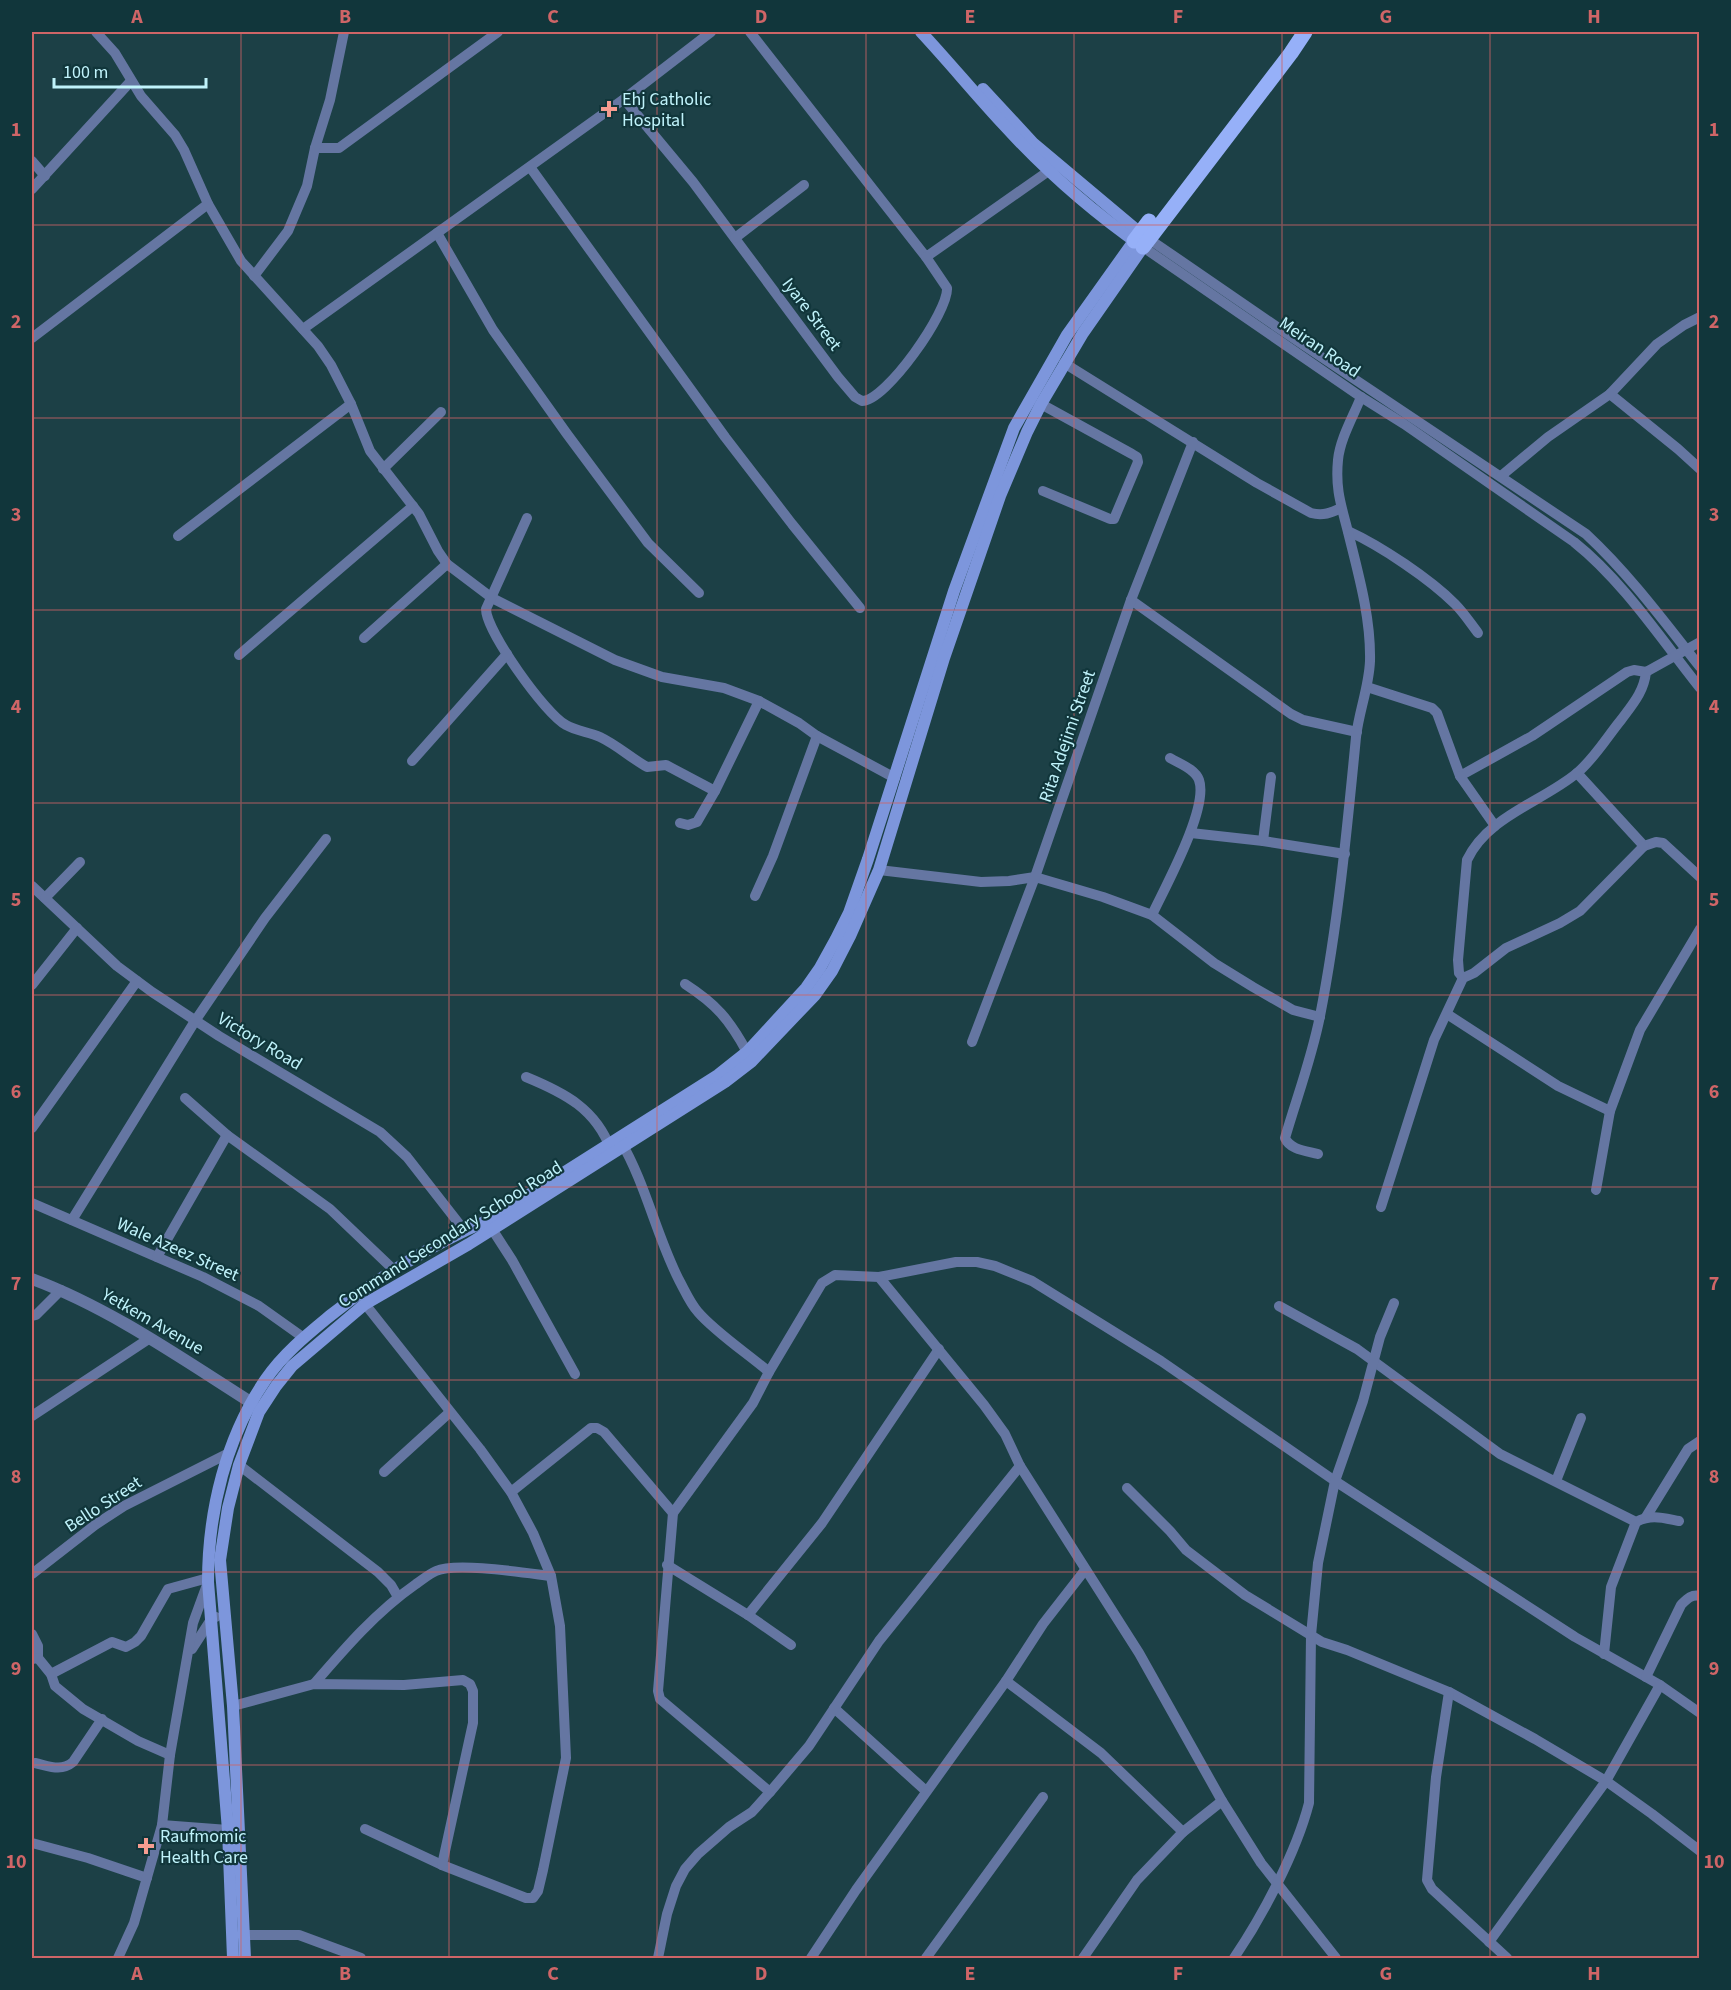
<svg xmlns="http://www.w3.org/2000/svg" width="1731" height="1990" font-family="'Source Sans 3',sans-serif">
<rect width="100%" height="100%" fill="#1c4046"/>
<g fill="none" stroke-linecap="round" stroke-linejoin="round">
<g stroke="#6576a2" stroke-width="10">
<path d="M96 32 115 53 141 96 175 135 184 150 208 204 241 261 318 346 331 365 351 404 370 451 419 514 438 551 447 564 492 598 615 660 662 677 724 688 759 701 799 723 817 736 895 778"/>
<path d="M750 32 926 257 1050 170"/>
<path d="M624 99 693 182 838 377 855 397 862 401C886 401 949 311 947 288L926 257"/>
<path d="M315 148H339L498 32"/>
<path d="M32 161 45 176"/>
<path d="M530 167 725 437 792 524 860 608"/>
<path d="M32 189 131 81"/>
<path d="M437 233 493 330 567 434 648 543 699 593"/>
<path d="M735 238 804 185"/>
<path d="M1149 239 1299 342 1586 534C1629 574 1663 620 1700 667"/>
<path d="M1143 247 1361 397 1404 424 1574 542C1623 581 1661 639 1700 688"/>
<path d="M254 276 288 231 307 186 315 148 330 100 344 32"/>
<path d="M303 329 624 99 711 32"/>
<path d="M32 338 208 204"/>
<path d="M1064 363 1257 483 1311 513C1323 516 1331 513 1341 508"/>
<path d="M1610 394 1678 449 1700 469"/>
<path d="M1041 404 1132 454 1137 457 1138 462 1114 519H1110L1043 491"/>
<path d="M383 469 441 412"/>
<path d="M1501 476 1548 437 1610 394 1657 344 1684 325 1700 317"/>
<path d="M527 518 486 609C486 631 546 715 566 725 576 731 589 732 600 737 617 745 631 758 647 767L666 765 715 791"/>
<path d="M1348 531C1381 546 1430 579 1455 604 1464 613 1471 624 1478 633"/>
<path d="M178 536 351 404"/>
<path d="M1131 600 1291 714 1303 720 1357 732"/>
<path d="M364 638 447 564"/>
<path d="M239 655 413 506"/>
<path d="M1367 687 1432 708 1437 713 1460 776 1532 736 1627 672 1634 670 1646 672 1700 642"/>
<path d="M412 761 507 654"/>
<path d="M1577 773 1644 846 1656 842 1663 843 1700 877"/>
<path d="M1460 776 1495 826"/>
<path d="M680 823 688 825 697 822 715 791 759 701"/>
<path d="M1191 833 1263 841 1345 854"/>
<path d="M1263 841 1271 777"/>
<path d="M879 870 981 882 1009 881 1035 877 1103 897 1152 915 1214 963 1253 987 1293 1010 1320 1017"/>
<path d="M32 886 117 966 152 992 219 1036 380 1132 407 1157 464 1230"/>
<path d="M755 896 773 856 817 736"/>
<path d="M45 898 80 862"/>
<path d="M1152 915C1165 887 1209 808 1199 780 1195 769 1180 764 1170 758"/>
<path d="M1463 978 1459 973 1458 960 1467 860C1488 816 1542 802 1577 773 1594 759 1607 737 1621 720 1632 705 1644 692 1646 672"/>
<path d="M685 984C716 1004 729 1019 747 1052"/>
<path d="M32 985 77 928"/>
<path d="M1447 1014 1558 1086 1610 1111"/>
<path d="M972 1042 1035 877 1131 600 1193 442"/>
<path d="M526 1077C565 1093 596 1109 611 1150"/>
<path d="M185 1098 227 1135"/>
<path d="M32 1128 137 981"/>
<path d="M620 1140C646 1184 656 1235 679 1280 685 1291 690 1303 698 1312 715 1332 748 1354 769 1372"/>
<path d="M1318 1154C1307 1151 1290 1150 1285 1138 1297 1097 1312 1057 1320 1016 1338 924 1347 830 1356 737 1359 711 1369 687 1370 661 1371 619 1359 576 1349 536 1342 507 1335 491 1338 460 1340 439 1353 417 1361 397"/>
<path d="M1596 1190 1610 1111 1640 1030 1700 929"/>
<path d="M32 1203 203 1277 259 1306 304 1338"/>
<path d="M1381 1207 1434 1040 1463 978 1474 973 1506 948 1560 923 1580 911 1644 846"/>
<path d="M72 1220 195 1021 265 918 326 839"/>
<path d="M492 1229 512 1260 575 1374"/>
<path d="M157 1257 227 1135 330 1209 394 1270"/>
<path d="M879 1277 956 1262H977L995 1266 1032 1281 1161 1361 1335 1481 1575 1637 1660 1685 1700 1713"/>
<path d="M365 1304 480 1449 511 1492 533 1533 551 1576 560 1626 566 1758 543 1870 538 1891 533 1898H526L442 1865 365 1829"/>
<path d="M1279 1306 1357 1349 1500 1454 1636 1522C1651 1514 1663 1518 1679 1521"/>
<path d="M32 1316 36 1315 61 1290"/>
<path d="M32 1416 150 1338"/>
<path d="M239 1465 378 1572 391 1585 398 1597"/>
<path d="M384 1472 450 1412"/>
<path d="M1556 1481 1581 1418"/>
<path d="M1127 1488 1170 1531 1186 1550 1245 1595 1322 1642 1347 1650 1449 1692 1535 1739 1606 1781 1652 1814 1700 1851"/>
<path d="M511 1492 591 1428H597L604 1432 673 1513"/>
<path d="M1646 1517 1688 1449 1700 1441"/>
<path d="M667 1565 748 1615 791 1645"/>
<path d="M32 1574 95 1525 124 1506 229 1453"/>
<path d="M748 1615 822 1523 939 1349"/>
<path d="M32 1634 38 1646V1658"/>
<path d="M192 1649 212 1618 216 1617"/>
<path d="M1604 1654 1611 1587 1636 1522"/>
<path d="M32 1659 38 1658 51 1674 55 1686 83 1709 138 1741 170 1755"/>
<path d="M51 1674 112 1642 126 1647 135 1642 141 1636 168 1589 208 1578"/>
<path d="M1646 1677 1681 1605C1687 1599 1691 1594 1700 1596"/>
<path d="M1006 1681 1101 1753 1183 1832"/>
<path d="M314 1684C345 1648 376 1612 416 1584 422 1580 429 1574 436 1571 456 1562 526 1573 551 1576"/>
<path d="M1449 1692 1436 1777 1427 1880 1432 1889 1507 1958"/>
<path d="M233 1706 314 1684 404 1685 463 1680 470 1684 473 1691V1723L442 1865"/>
<path d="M834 1708 926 1791"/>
<path d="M35 1763C49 1766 61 1772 73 1762L102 1719"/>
<path d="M770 1792 660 1699 658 1691 673 1513 753 1403 769 1372 822 1283 835 1275 879 1277 984 1405 1005 1434 1020 1466 1139 1653 1222 1801 1261 1863 1336 1958"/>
<path d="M162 1825 170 1755 193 1623 208 1582"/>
<path d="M32 1843 88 1858 147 1878"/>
<path d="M244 1935H299L361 1958"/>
<path d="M1489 1942 1606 1781 1660 1685"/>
<path d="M118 1958 134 1923 162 1825 228 1830"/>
<path d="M658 1958 667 1914 676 1886 685 1869 698 1854 729 1827 752 1812 770 1792 809 1746 879 1641 1020 1466"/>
<path d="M811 1958 856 1890 1006 1681 1043 1624 1085 1570"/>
<path d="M926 1958 1043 1797"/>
<path d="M1083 1958 1137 1880 1183 1832 1222 1801"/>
<path d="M1234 1958C1263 1915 1296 1853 1309 1803L1311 1635 1318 1563 1335 1481 1363 1401 1380 1337 1394 1303"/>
</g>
<path stroke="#6576a2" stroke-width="12" d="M32 1279C110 1308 181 1358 252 1403"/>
<g stroke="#7d96dc" stroke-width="12">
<path d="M983 89 1033 143 1145 237"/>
<path d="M233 1958 228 1830 208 1582C208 1511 226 1437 266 1379 284 1353 308 1334 331 1315 380 1276 434 1243 491 1219L718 1075 747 1052 806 988 820 968 836 939 849 913 868 859 954 591 1014 428 1067 335 1134 241"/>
<path d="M245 1958 233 1706 220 1560 228 1508 239 1465 259 1412 276 1386 292 1366 365 1304 469 1244 725 1082 751 1062 815 995 832 971 850 936 879 870 944 658 1000 496 1027 432 1041 404 1083 333 1143 247C1093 212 1045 170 1004 125 976 95 949 62 921 32"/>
</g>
<g stroke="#96b0f8" stroke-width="15">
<path d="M1134 241 1149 221"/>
<path d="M1143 247 1291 53 1305 32"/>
</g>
</g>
<path fill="none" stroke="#cf6567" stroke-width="1.5" stroke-opacity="0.55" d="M241 32V1958M449 32V1958M657 32V1958M866 32V1958M1074 32V1958M1282 32V1958M1490 32V1958M32 225H1700M32 418H1700M32 610H1700M32 803H1700M32 995H1700M32 1187H1700M32 1380H1700M32 1572H1700M32 1765H1700"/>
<g fill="#f59c90" stroke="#11363b" stroke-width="2">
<path d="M606 100h6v6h6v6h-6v6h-6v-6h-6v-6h6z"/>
<path d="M143 1837h6v6h6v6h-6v6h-6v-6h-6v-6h6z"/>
</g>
<g text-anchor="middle" stroke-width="4.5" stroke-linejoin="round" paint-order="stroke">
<g font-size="18" fill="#c0f3fb" stroke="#11363b" text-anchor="start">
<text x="622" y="105">Ehj Catholic<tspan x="622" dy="21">Hospital</tspan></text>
<text x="160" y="1842">Raufmomic<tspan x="160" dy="21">Health Care</tspan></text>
</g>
<g font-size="18" fill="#c0f3fb" stroke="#11363b">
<text transform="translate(812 314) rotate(53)" y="6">Iyare Street</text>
<text transform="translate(1320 347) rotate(34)" y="6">Meiran Road</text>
<text transform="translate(1067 736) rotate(-71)" y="6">Rita Adejimi Street</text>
<text transform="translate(260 1041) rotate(31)" y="6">Victory Road</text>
<text transform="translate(450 1234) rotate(-32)" y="6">Command Secondary School Road</text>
<text transform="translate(178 1249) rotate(24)" y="6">Wale Azeez Street</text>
<text transform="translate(153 1321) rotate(30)" y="6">Yetkem Avenue</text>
<text transform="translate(103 1504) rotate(-33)" y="6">Bello Street</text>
</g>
</g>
<rect width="1731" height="1990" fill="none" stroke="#11363b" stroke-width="66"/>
<path d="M54 78v9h152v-9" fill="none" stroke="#c0f3fb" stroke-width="3"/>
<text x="63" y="78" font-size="18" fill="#c0f3fb" stroke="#11363b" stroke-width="4.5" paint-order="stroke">100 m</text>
<rect x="33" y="33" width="1665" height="1924" fill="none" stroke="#cf6567" stroke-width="2"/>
<g font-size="20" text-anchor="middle" font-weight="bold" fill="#cf6567">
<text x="137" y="23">A</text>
<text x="345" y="23">B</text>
<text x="553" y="23">C</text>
<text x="761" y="23">D</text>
<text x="970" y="23">E</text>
<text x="1178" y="23">F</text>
<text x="1386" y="23">G</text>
<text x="1594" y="23">H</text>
<text x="16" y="136">1</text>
<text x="1714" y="136">1</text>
<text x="16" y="328">2</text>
<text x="1714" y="328">2</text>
<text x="16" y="521">3</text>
<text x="1714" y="521">3</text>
<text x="16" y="713">4</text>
<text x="1714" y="713">4</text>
<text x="16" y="906">5</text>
<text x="1714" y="906">5</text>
<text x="16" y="1098">6</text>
<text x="1714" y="1098">6</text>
<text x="16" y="1290">7</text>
<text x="1714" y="1290">7</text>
<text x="16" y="1483">8</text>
<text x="1714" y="1483">8</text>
<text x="16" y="1675">9</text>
<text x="1714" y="1675">9</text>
<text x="16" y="1868">10</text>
<text x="1714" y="1868">10</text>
<text x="137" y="1980">A</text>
<text x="345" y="1980">B</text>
<text x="553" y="1980">C</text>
<text x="761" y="1980">D</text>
<text x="970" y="1980">E</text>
<text x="1178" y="1980">F</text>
<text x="1386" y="1980">G</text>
<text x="1594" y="1980">H</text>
</g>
</svg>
